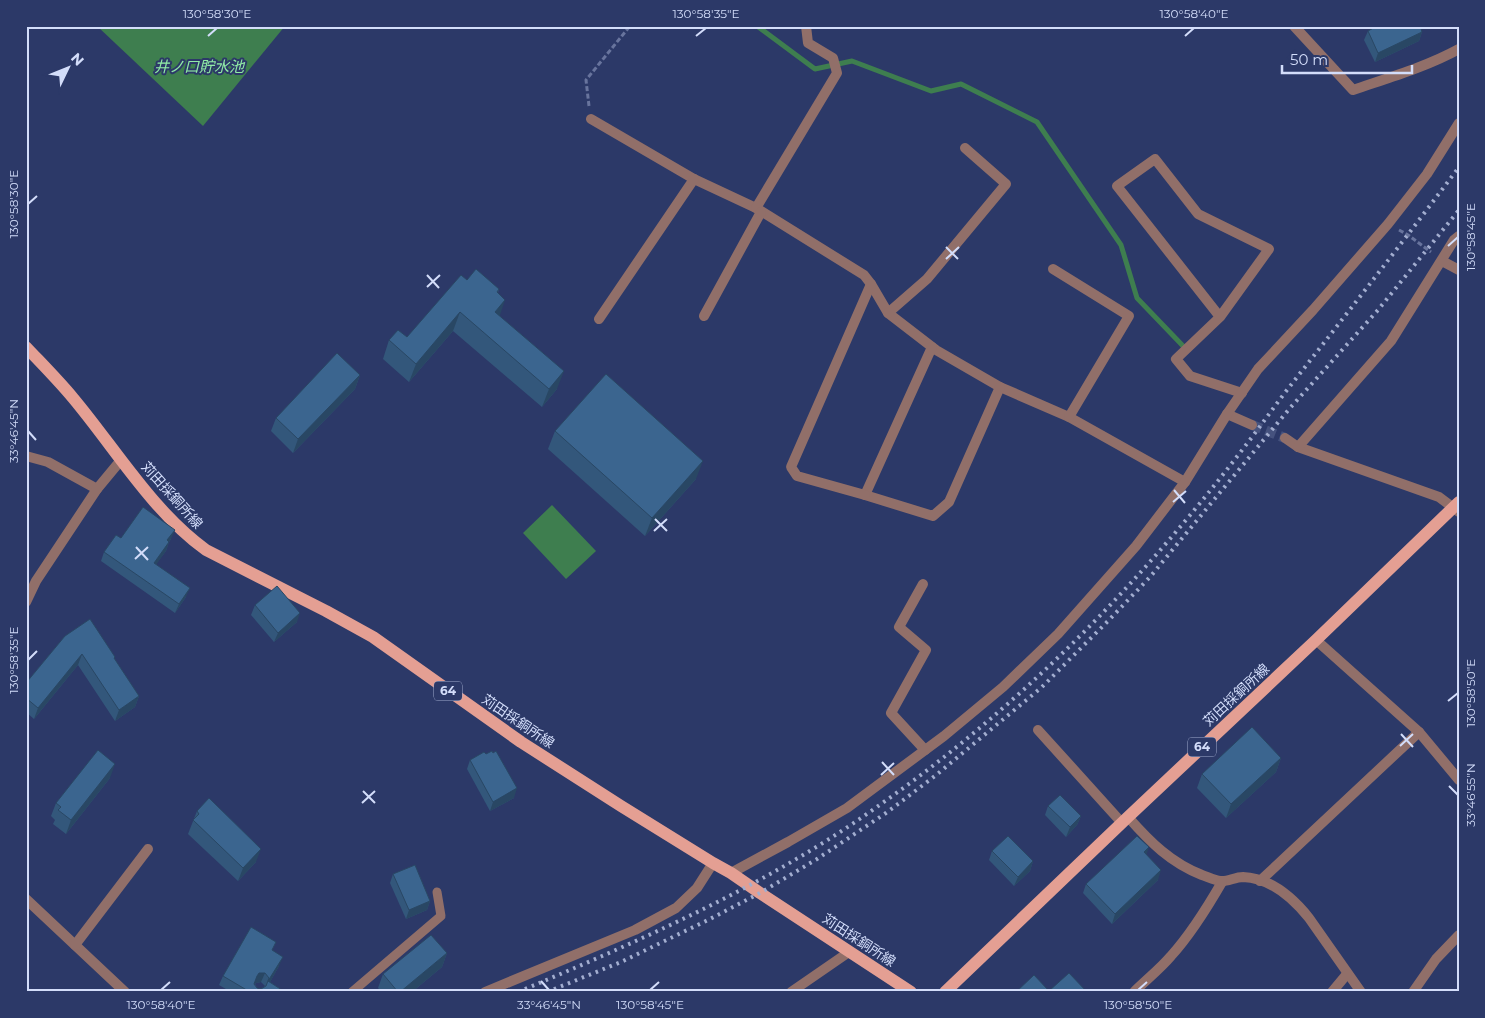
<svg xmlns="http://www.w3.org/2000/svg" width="1485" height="1018" font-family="Montserrat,'Noto Sans JP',sans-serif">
<rect width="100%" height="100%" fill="#2c3968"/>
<g fill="#3e7e4f">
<path d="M97 26H285L203 126Z"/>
<path d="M552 505 596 551 566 579 523 533Z"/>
</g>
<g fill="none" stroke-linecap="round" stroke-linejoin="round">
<path stroke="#3e7e4f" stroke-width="5" d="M757 26 815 69 852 61 931 91 961 84 1037 122 1121 245 1137 298 1184 347"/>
<path stroke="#45527e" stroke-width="10" stroke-dasharray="10 5" stroke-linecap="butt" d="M1252 425 1285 438"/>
<g stroke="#68749d" stroke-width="3" stroke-dasharray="5 2.5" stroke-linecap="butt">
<path d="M589 106 586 80 630 26"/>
<path d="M1399 230 1408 235 1431 252"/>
</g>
<path stroke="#916f69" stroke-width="9" d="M352 992 441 916 437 892"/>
<g stroke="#916f69" stroke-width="10">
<path d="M1294 26 1353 90C1388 78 1426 67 1459 49"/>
<path d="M591 119 694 179 756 208 864 275 871 284 888 313 936 350 1000 387 1069 417 1185 482"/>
<path d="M756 208 837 73 833 58 808 43 806 26"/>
<path d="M1442 261 1459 270"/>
<path d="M1053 269 1129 316 1069 417"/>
<path d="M888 313 927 279 1006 184 965 148"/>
<path d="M704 316 761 212"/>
<path d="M1220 317 1269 249 1198 214 1155 159 1117 186 1220 317 1176 359 1190 376 1242 393"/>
<path d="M599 319 694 179"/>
<path d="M932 347 865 495 933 516 949 502 1000 387"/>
<path d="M1227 414 1252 425"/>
<path d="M1285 438 1298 447 1439 497 1459 512"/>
<path d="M1298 447 1391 341 1454 240 1459 236"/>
<path d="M26 456 48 462 97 489"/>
<path d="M865 495 797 476 791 467 871 284"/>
<path d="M923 584 899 627 926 650 891 713 925 750"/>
<path d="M26 602 36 581 97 489 121 460"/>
<path d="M1316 640 1419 732 1459 780"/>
<path d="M1038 730 1122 823"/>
<path d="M1128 817C1150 842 1171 863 1202 875 1208 877 1215 881 1221 881 1227 882 1235 877 1243 877 1270 878 1293 898 1309 918L1361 992"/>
<path d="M731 873 788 842 847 808 944 736 1003 687 1058 634 1136 546 1185 482 1227 414 1258 369 1313 310 1388 224 1427 174 1459 123"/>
<path d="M1260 881 1419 732"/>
<path d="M26 899 125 992"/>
<path d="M75 945 148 849"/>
<path d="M485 992 635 930 676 908 697 888 713 863"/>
<path d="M791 992 849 952"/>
<path d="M1134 992C1146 980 1160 969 1171 956 1191 934 1207 908 1222 882"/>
<path d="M1332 992 1347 974"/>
<path d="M1413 992 1436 959 1459 935"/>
</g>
<g stroke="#e49f93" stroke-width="12">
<path d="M26 347C42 364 58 380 73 398 115 448 152 511 206 550L326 611 373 637 521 742 621 806 713 863 731 873 760 893 911 992"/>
<path d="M945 992 1128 817 1316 640 1459 502"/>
</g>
<g stroke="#a3aed0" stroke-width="4" stroke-dasharray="2.5 5" stroke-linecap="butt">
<path d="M518 992C644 939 770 884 881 804 975 738 1062 659 1139 574 1177 532 1214 487 1249 441 1262 424 1274 407 1287 390 1345 316 1403 242 1459 167"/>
<path d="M547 992 621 962 708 920 760 893 817 859 886 813 935 776 1042 687 1109 620 1150 577 1290 408 1378 310 1459 210"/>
</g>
</g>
<g fill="#33577b" fill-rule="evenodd">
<path d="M1368 31 1422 32 1419 41 1375 62 1364 40Z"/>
<path d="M467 280 499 289 498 293 500 316 557 389 542 407 453 331 409 382 383 359 389 340 407 337Z"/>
<path d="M360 375 355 389 293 453 271 431 276 418Z"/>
<path d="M555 431 696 479 645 536 548 449Z"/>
<path d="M121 538 171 539 169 542 166 551 156 564 186 597 175 613 101 561 104 552Z"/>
<path d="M255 605 297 622 274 642 251 615Z"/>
<path d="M65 636 114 659 139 696 135 707 115 721 78 665 34 719 26 712V683Z"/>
<path d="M1281 758 1276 772 1226 818 1197 788 1202 774Z"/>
<path d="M470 760 514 798 490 811 467 769Z"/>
<path d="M110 778 66 834 53 824 55 820 51 816 56 803Z"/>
<path d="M1048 806 1081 816 1077 825 1066 837 1045 815Z"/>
<path d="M197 811 256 862 238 881 188 834Z"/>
<path d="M992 851 1033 861 1030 871 1014 886 989 860Z"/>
<path d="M1146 854 1158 880 1112 924 1083 893 1086 884Z"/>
<path d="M393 874 430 901 427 910 406 919 390 883Z"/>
<path d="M273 951 279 966 270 982 285 992H231L219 985 223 976ZM261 982 265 986 261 989 257 988 255 984 256 983Z"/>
<path d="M447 953 442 967 412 992H382L378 988 383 974Z"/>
</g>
<g fill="#294764">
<path d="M1422 32 1419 41 1375 62 1378 53Z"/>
<path d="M505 300 499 318 495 312Z"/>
<path d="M460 312 453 331 409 382 416 364Z"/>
<path d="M564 371 557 389 542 407 549 389Z"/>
<path d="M360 375 355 389 293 453 298 439Z"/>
<path d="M703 461 696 479 645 536 652 518Z"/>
<path d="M175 530 171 539 164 550 167 540Z"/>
<path d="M169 542 166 551 151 572 154 563Z"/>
<path d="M190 588 186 597 175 613 179 604Z"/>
<path d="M300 613 297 622 274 642 278 633Z"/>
<path d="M82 654 78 665 34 719 38 708Z"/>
<path d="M139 696 135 707 115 721 119 710Z"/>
<path d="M1281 758 1276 772 1226 818 1231 804Z"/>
<path d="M115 764 110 778 66 834 71 820Z"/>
<path d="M517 788 514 798 490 811 493 802Z"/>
<path d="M1081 816 1077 825 1066 837 1070 827Z"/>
<path d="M1149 847 1146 856 1144 852Z"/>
<path d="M261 849 256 862 238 881 243 868Z"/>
<path d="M1033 861 1030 871 1014 886 1018 877Z"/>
<path d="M1161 870 1158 880 1112 924 1115 914Z"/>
<path d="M430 901 427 910 406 919 409 910Z"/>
<path d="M447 953 442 967 412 992H400Z"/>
<path d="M283 957 279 966 265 991 268 981Z"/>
<path d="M259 973H265L261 982 256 983 253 985 257 976Z"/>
</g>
<g fill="#3b658f" stroke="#294764" fill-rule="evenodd">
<path d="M1377 26H1420L1422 32 1378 53 1368 31Z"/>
<path d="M476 269 499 289 497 292 505 300 495 312 564 371 549 389 460 312 416 364 389 340 398 330 407 337 461 275 467 280Z"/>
<path d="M337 353 360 375 298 439 276 418Z"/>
<path d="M606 374 703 461 652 518 555 431Z"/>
<path d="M143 507 175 530 167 540 169 542 154 563 190 588 179 604 104 552 116 535 121 538Z"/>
<path d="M277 586 300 613 278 633 255 605Z"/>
<path d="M90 619 115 657 114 658 139 696 119 710 82 654 38 708 26 698V683L65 636Z"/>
<path d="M1252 727 1281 758 1231 804 1202 774Z"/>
<path d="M98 750 115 764 71 820 58 810 61 807 56 803Z"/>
<path d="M492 751 493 753 496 751 517 788 493 802 470 760 484 752 486 754Z"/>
<path d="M1060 795 1081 816 1070 827 1048 806Z"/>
<path d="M209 798 261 849 243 868 193 820 199 814 197 811Z"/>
<path d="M1008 836 1033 861 1018 877 992 851Z"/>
<path d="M1137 836 1149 847 1144 852 1161 870 1115 914 1086 884Z"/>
<path d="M415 865 430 901 409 910 393 874Z"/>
<path d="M251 927 276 942 272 950 283 957 268 981 285 992H250L223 976ZM259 973H265L269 978 266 986 261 989 257 988 254 984 257 976Z"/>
<path d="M431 935 447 953 400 992H398L383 974Z"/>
<path d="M1069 973 1087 992H1016L1034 975 1049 991Z"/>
</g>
<path fill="none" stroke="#d3ddfa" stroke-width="2" d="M208 36 217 28M696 36 706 28M1185 36 1194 28M28 204 37 196M1448 246 1458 237M946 247 958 259M946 259 959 247M427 275 439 288M427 287 440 275M28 431 36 440M1174 490 1185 503M1173 502 1186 491M655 519 667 531M654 531 667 519M136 547 148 560M135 559 148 547M28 660 37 651M1448 701 1458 693M1401 734 1413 747M1400 746 1413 734M882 762 894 775M881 775 894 763M1449 786 1458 795M363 791 375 803M362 803 375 791M541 981 549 990M161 990 170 982M650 990 659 982M1138 990 1147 982"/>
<g text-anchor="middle" stroke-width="4" stroke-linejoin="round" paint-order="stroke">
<g fill="#2c3968" stroke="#a1acce" stroke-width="1">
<rect x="434" y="681.5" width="28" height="19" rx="4"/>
<rect x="1188" y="737.5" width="28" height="19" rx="4"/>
</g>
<g font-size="12" font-weight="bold" fill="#d3ddfa">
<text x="448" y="695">64</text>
<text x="1202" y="751">64</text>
</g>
<g font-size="14" fill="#d3ddfa" stroke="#2c3968">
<text transform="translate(172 495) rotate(48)" y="5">苅田採銅所線</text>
<text transform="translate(1236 695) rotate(-43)" y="5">苅田採銅所線</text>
<text transform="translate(518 721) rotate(34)" y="5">苅田採銅所線</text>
<text transform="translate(859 940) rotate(33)" y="5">苅田採銅所線</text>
</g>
<g font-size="15" font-style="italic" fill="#91eba6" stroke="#2c3968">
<text x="199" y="72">井ノ口貯水池</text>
</g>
</g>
<rect width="1485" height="1018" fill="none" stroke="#2c3968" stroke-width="55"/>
<g transform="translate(68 68) rotate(47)" stroke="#2c3968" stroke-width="4" paint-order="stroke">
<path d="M0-4L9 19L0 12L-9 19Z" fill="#d3ddfa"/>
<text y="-8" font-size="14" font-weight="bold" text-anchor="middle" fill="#d3ddfa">N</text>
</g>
<path d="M1282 65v8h130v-8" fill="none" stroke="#d3ddfa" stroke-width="2.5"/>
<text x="1290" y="65" font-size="15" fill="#d3ddfa" stroke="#2c3968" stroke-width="4" paint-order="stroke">50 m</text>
<rect x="28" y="28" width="1430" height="962" fill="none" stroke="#d3ddfa" stroke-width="2"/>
<g font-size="12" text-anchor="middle" fill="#d3ddfa">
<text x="217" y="18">130°58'30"E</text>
<text x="706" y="18">130°58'35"E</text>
<text x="1194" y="18">130°58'40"E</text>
<text transform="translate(14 204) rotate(-90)" y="4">130°58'30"E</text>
<text transform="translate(1471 237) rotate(-90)" y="4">130°58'45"E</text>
<text transform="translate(14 431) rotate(-90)" y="4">33°46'45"N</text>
<text transform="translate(14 660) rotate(-90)" y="4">130°58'35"E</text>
<text transform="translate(1471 693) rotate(-90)" y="4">130°58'50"E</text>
<text transform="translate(1471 795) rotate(-90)" y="4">33°46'55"N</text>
<text x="161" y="1009">130°58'40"E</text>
<text x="549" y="1009">33°46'45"N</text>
<text x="650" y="1009">130°58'45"E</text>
<text x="1138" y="1009">130°58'50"E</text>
</g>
</svg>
